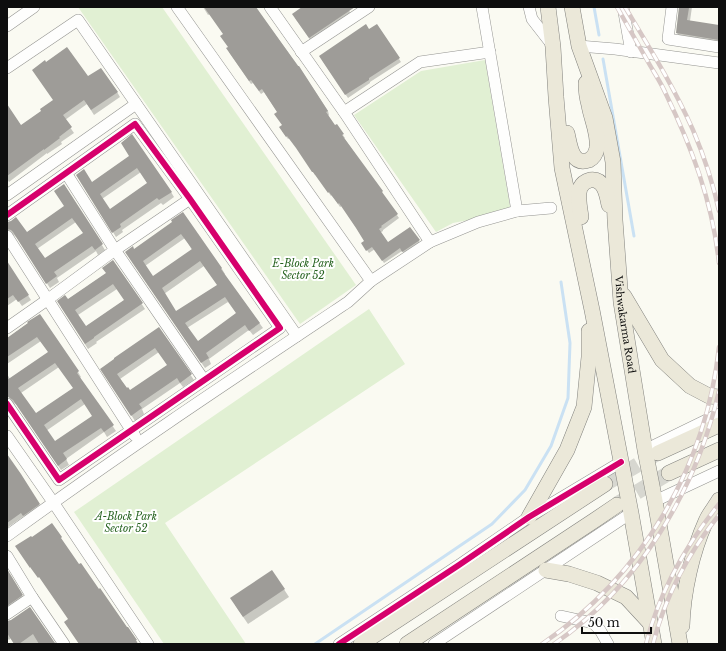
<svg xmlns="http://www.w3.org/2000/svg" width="726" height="651" font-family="'Libre Baskerville',serif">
<rect width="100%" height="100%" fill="#fafaf2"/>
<g fill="#e1f0d3">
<path d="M78 7H162L356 285 300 324Z"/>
<path d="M485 60 511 212 453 223 436 232 354 115 421 71Z"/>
<path d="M369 309 405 364 165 523 246 644H164L74 512Z"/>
</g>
<g fill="#0003" fill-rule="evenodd">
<path d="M203 7H255L299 67 328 111 329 115 328 116 335 126 336 125 345 138H344L382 192 383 195 399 218 383 230V231L380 233 388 243 410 228 421 244 405 254 402 251 384 263 375 249 369 253 362 243 365 241 342 206 340 207 332 195 331 196 316 174 315 175 299 151 290 138 288 139 282 131 283 126 278 113 264 92 261 94 253 83 251 84 229 52V47L224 34 210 14 208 15Z"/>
<path d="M304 7H347L351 14 311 41 295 18Z"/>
<path d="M680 7H692L690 21 719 26V44L680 38 677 33Z"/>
<path d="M377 25 401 62 370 82V83L348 98 322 60Z"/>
<path d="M88 78 117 92 120 97 94 115 87 104 65 120 74 133 61 142 62 144 47 154V153L9 182 7 179V106L21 126Z"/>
<path d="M130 156 171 192 174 197 163 205 161 203 122 230 123 232 116 237 80 180 92 183ZM141 172 148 184 110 211 102 199Z"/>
<path d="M64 185 105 250 98 255 96 251 57 278 59 282 50 288 17 238 14 235 9 234 7 231V224L26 233 65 207ZM76 222 84 233 45 260 37 249Z"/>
<path d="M183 214 222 269 225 274H224L263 328 253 335 249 330 209 359 211 364 205 368 129 257 134 250 174 222ZM185 238 192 250 153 277 145 266ZM204 266 218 285 176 312 164 294ZM228 302 237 314 197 342 187 328Z"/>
<path d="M113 261 145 309 96 342 97 343 88 349 61 307 67 300 107 273ZM117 289 125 300 86 327 78 315Z"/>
<path d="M7 263 31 300 22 306 17 299 7 306Z"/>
<path d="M39 315 78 372 81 377 80 378 116 431 107 437 104 432 66 459 69 465 61 470 17 405 12 402 7 395V374L10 379 49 353 41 341 7 364V339ZM59 367 74 388 35 415 21 393ZM85 404 93 416 54 443 46 431Z"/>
<path d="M159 329 194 380 183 387 180 383 142 409 144 414 135 421 105 374ZM159 352 168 366 130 392 120 379Z"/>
<path d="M7 455 41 507 26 518 24 516 7 528Z"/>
<path d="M7 571 24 599 7 610Z"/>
<path d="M272 571 289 597 248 624 235 605Z"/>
<path d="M30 608 54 644H15L11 638 9 640 7 638V622L11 621Z"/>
</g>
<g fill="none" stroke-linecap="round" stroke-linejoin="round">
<g stroke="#cae1f3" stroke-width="3">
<path d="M594 7 599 35"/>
<path d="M603 59 634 236"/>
<path d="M315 644 492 524 525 490 551 446 568 398 570 343 561 282"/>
</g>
</g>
<g fill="#9e9c98" fill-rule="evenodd">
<path d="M204 7H256L298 66H299L328 111 326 112 335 125 337 124 344 134 342 135 383 191 382 192 398 214 381 226 382 227 379 229 388 242 410 227 420 240 402 252 400 248 382 261 372 247 366 251 361 243 364 241 356 228 339 203 338 204 329 192 328 193 313 172H312L296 148 287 136 286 137 279 127 282 125 274 114 277 112 262 89 259 91 251 80 249 81 226 48 228 47 220 36 223 34Z"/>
<path d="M302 7H355L309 38 292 14Z"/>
<path d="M679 7 689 8 687 20 719 25V40L676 33Z"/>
<path d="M366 24 369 29 377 24 400 58 369 78V80L345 95 319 56Z"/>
<path d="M67 47 88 76 101 68 118 92 91 110 84 100 63 115 72 127 59 137 60 138 44 150V149L7 176V104L21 125 41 111 40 109 53 100 32 70 45 60 46 62Z"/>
<path d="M132 134 172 192 159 200 157 198 120 224 121 227 112 233 76 175 84 169 92 182 129 156 121 143ZM137 168 147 183 110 209 100 194Z"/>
<path d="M64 184 103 244 95 250 92 246 54 272 57 276 46 284 13 232 11 230 7 229V222L11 221 16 217 27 232 64 206 54 191ZM72 218 83 233 45 258 35 244Z"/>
<path d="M183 212 222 268 221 269 260 323 249 331 245 325 206 353 209 358 201 363 125 252 133 246 134 249 172 222 171 220ZM181 234 192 249 153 276 143 261ZM200 261 217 285 176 311 162 288ZM225 297 236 313 198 341 185 323Z"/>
<path d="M113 260 143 303 94 337V338L85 344 57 301 65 295 68 299 106 273 102 268ZM113 284 124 300 86 326 75 310Z"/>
<path d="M7 261 29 295 18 302 13 295 7 299Z"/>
<path d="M40 314 79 371 77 373 114 425 104 432 101 428 63 453 67 459 58 466 13 400 7 396V380L48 352 37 337 7 357V338L28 323 27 322ZM55 363 73 388 36 413 18 388ZM81 399 92 416 55 441 44 425Z"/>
<path d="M159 327 192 374 180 383 177 378 139 404 142 408 131 416 100 369 114 359V358ZM155 348 167 365 130 390 128 387 127 388 117 374Z"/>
<path d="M7 454 21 474 40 504 23 516 21 513 7 523Z"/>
<path d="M52 523 62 537 61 538 79 564 81 563 99 589 100 588 127 627H128L137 640H136L138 644H79L64 622 68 619 39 577 38 578 30 567V568L15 546 31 536 32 537Z"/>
<path d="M7 569 23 595 7 606Z"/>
<path d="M272 570 285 589 243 617 230 598Z"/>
<path d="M30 607 55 643 54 644H39L33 634 19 644H14L7 633V621L11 620Z"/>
</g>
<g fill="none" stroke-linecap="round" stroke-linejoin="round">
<g stroke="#d7d7d0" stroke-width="15" stroke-dasharray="15 8" stroke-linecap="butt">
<path d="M605 484 658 453"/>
<path d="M617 504 669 473"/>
</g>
<defs>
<g id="minor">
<path d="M177 7 371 281"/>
<path d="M270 7 344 112 430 242"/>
<path d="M482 7 517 211"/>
<path d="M529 7 532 19 553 46"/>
<path d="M623 7 631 52"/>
<path d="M672 7 668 39 719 47"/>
<path d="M7 26 34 7"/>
<path d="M579 46 615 49 719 63"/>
<path d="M301 52 369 7"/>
<path d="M7 68 78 20 297 336"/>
<path d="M344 112 420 62 490 52"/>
<path d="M66 173 115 250 204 380"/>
<path d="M7 195 136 104"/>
<path d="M7 215 135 124 190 199 280 328 59 480 7 404"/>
<path d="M7 236 135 436"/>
<path d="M7 328 47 300 115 250 190 199"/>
<path d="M7 436 53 502 148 644"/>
<path d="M645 450 719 414"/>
<path d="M655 501 719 471"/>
<path d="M7 536C118 455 234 378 348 302L371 281 430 242 478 222 517 211 551 208"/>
<path d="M7 556 32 597 64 644"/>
<path d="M7 614 32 597"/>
<path d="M561 616 593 623 600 630 608 644"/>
<path d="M339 644 459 565 529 517 621 462"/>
<path d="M434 644 631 513"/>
</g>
<g id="major">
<path d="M548 7 553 47 556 97 562 168 592 310 631 513 654 644"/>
<path id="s1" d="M572 7 579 46 605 118 613 162 615 220 621 302 645 450 655 501 680 644"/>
<path d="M567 133C570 145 571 166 589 160 593 158 596 153 597 148 599 134 591 118 589 105 587 98 586 90 586 83"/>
<path d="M581 217C580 209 577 196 580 188 582 184 586 181 590 180 604 178 607 194 609 205"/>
<path d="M624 296 662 360 690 386 709 396 719 397"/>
<path d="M658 453 719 425"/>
<path d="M669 473 719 450"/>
<path d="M529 517 567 450 584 407 589 357V331"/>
<path d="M546 570 569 574 597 583 626 597 650 623"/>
<path d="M682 626C683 592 692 552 706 521 709 514 715 507 719 500"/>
<path d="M361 644 605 484"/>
<path d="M407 644 595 520 617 505"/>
</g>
</defs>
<use href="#minor" stroke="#949491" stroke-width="12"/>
<use href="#major" stroke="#82827e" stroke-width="16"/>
<use href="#minor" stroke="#fefefd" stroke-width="11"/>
<use href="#major" stroke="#ebe8d9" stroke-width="15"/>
<defs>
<g id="rail">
<path d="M617 7C627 25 637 42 647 60 653 71 660 81 665 92 692 148 712 200 719 263"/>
<path d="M625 7C649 47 674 87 693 130 704 156 713 183 719 211"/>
<path d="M542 644C642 576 706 467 719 347"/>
<path d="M554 644C640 585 696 490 719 391"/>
<path d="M646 644C659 593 686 545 719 504"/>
<path d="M653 644C665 597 689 552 719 515"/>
</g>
</defs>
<use href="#rail" stroke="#d6c7c5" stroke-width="4.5"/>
<use href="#rail" stroke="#fff" stroke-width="3" stroke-dasharray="9" stroke-linecap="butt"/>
<defs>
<g id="cycleway">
<path d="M7 215 135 124 190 199 280 328 59 480 7 404"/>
<path d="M339 644 459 565 529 517 621 462"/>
</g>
</defs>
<use href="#cycleway" stroke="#fff" stroke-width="8"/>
<use href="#cycleway" stroke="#d6006c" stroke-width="6"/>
</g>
<g text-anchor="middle" stroke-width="4" stroke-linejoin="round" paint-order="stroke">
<g font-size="10" font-style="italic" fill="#276320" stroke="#fff">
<text x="303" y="267">E-Block Park<tspan x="303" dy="12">Sector 52</tspan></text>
<text x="126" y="520">A-Block Park<tspan x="126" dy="12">Sector 52</tspan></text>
</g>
<g font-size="10" fill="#0e0e0e" stroke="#fff">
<text dy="4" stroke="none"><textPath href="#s1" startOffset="324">Vishwakarma Road</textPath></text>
</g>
</g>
<rect width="726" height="651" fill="none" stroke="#0e0e0e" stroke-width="16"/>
<path d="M582 627v6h69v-6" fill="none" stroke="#0e0e0e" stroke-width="2"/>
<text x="588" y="627" font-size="12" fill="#0e0e0e" stroke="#ffffff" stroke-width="3" paint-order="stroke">50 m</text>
</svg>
